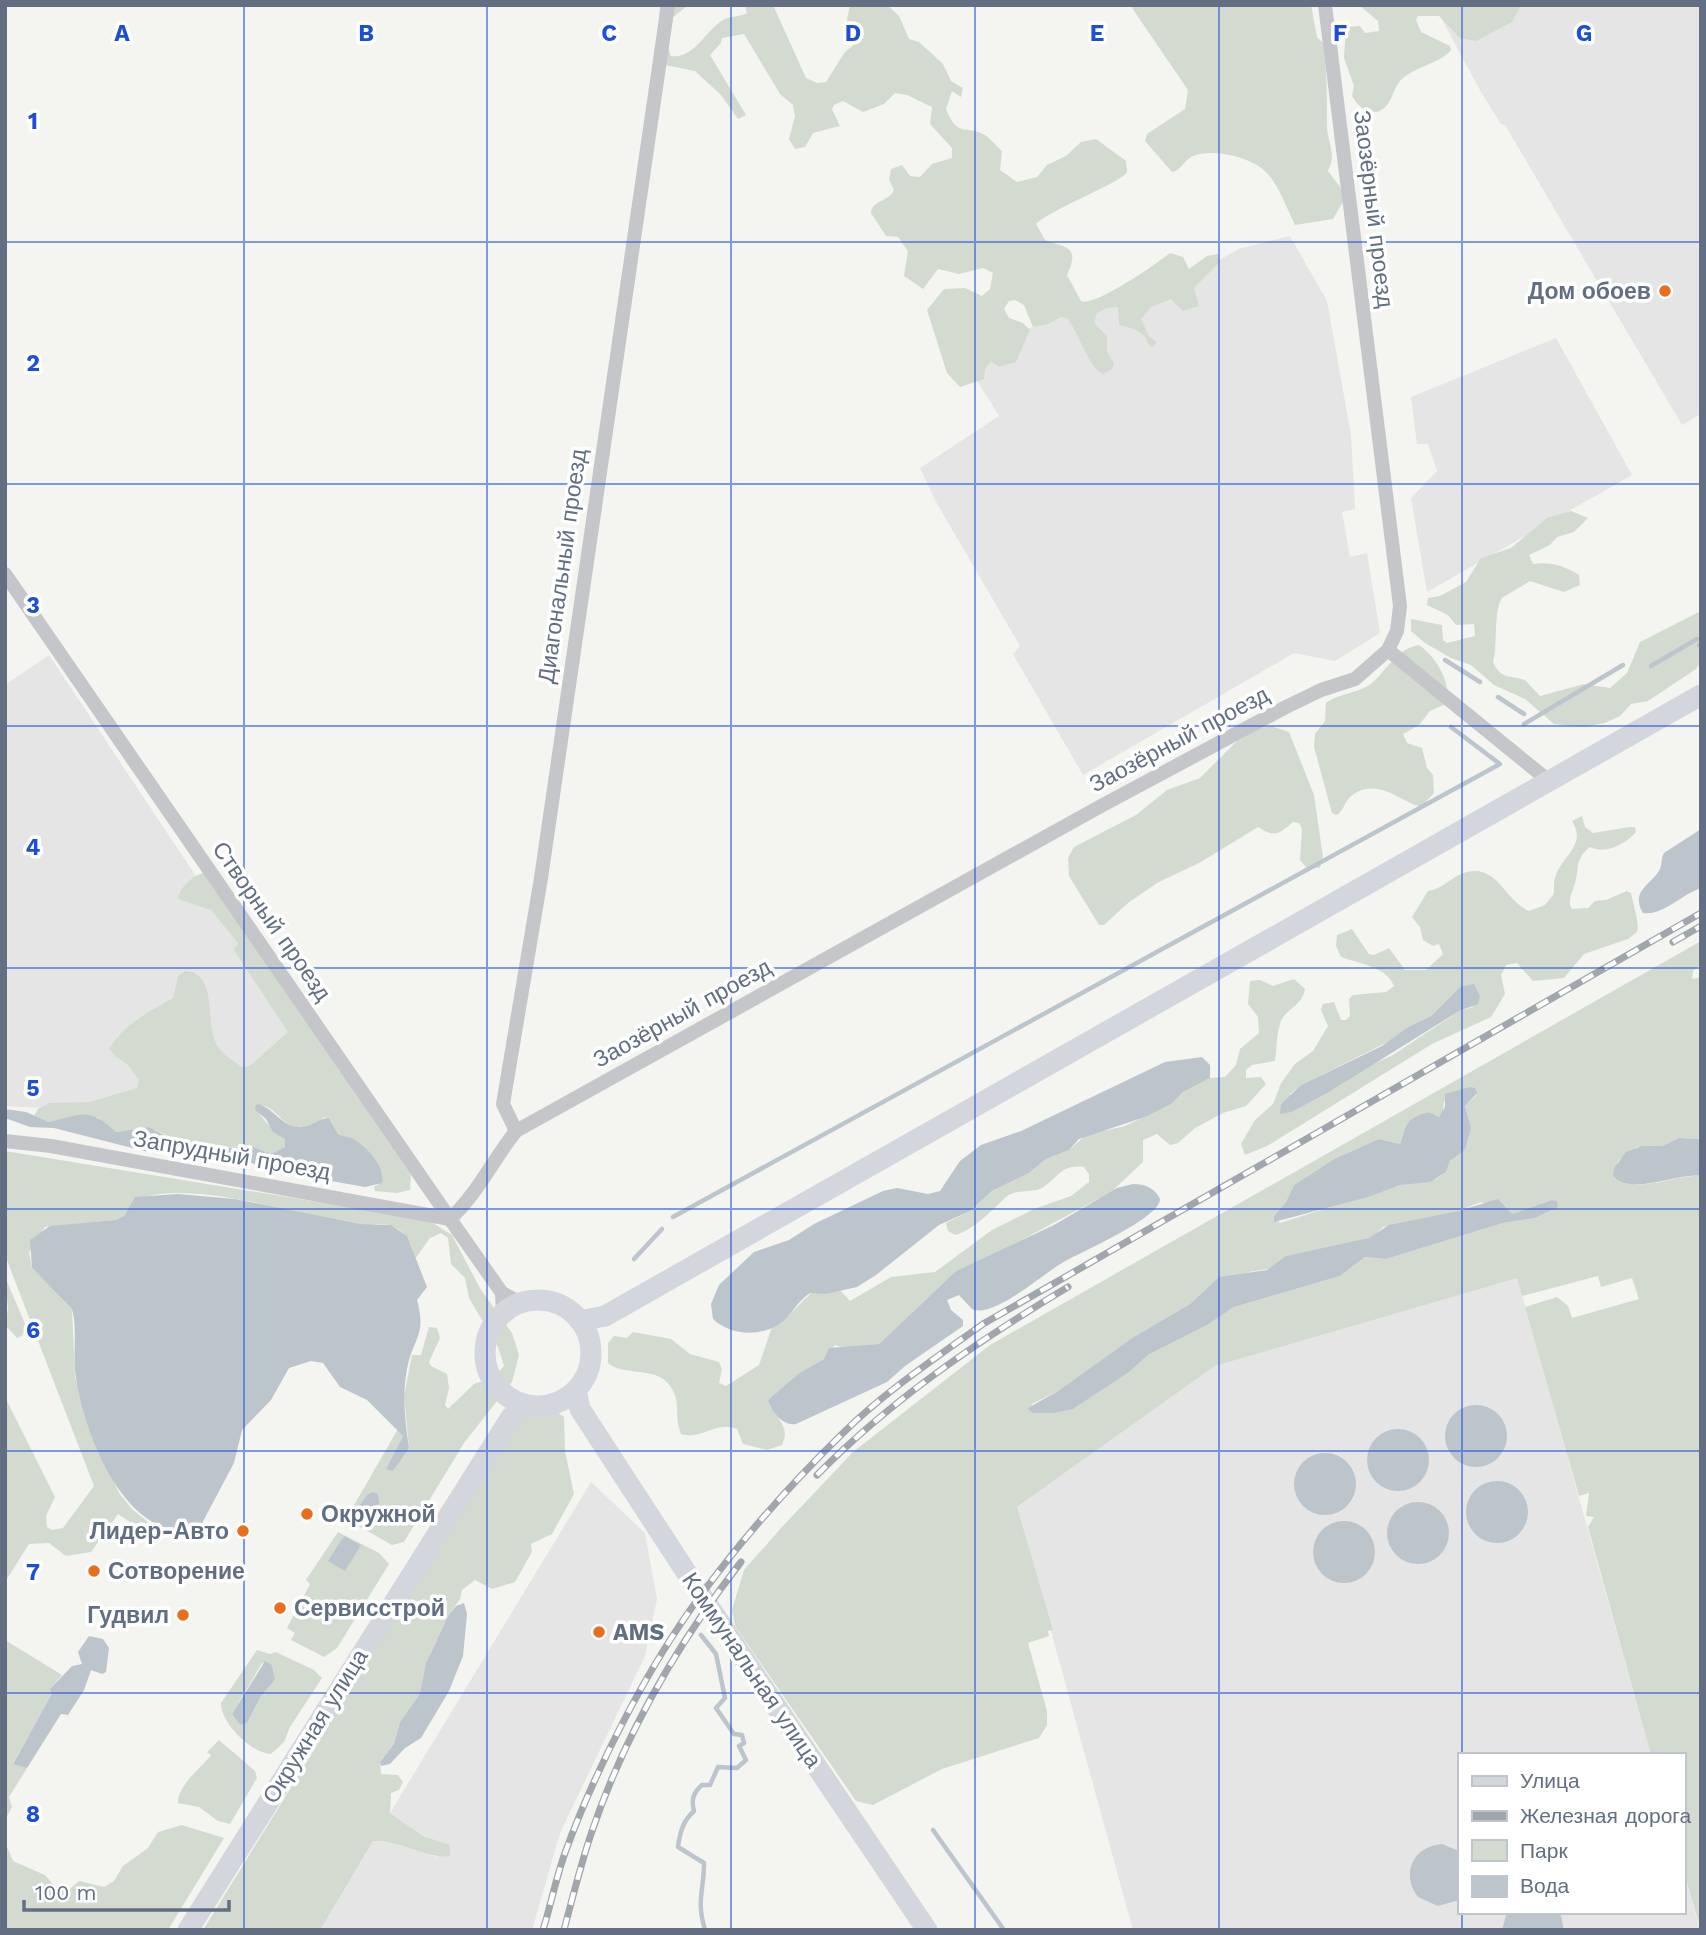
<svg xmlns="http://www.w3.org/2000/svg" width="1706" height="1935" font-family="'Work Sans',sans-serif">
<rect width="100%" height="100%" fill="#f4f4f0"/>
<g fill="#e4e5e4">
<path d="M1434 5H1701V414L1682 425 1505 125 1501 124 1481 92Z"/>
<path d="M1290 236 1327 301 1351 435 1355 509 1342 512 1350 557 1367 553 1380 633 1335 661 1294 653 1083 775 1013 654 1020 646 935 500 920 468 999 416 968 366 1070 304 1089 309 1128 284 1140 305 1239 249Z"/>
<path d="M1556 338 1632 475 1427 592 1411 498 1437 471 1428 444H1417L1411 397Z"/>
<path d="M49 655 306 1042 173 1126 104 1111 5 1106V685Z"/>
<path d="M1517 1277 1651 1755H1459V1912H1683V1870L1700 1930H1133L1017 1507 1215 1366Z"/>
<path d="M591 1482 645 1533 657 1599 645 1656 560 1833 532 1930H319L373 1841 392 1843 436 1857 446 1844 423 1836 390 1813Z"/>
</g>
<g fill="#d3dbd1" fill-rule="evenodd">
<path d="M660 5H688L671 19 668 48 671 56C696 59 706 28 725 19 732 16 740 17 747 13L745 5H773L806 78 817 83 826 82 845 52 857 42 847 20 850 5H887L899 16 909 39 919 42 929 51 943 64 951 81 963 88 961 97 952 91 946 109C958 139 966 124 985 135 991 139 996 146 1002 151L1000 170 1017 182 1037 177 1047 165 1066 156 1081 142 1096 139 1126 161 1127 172C1121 183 1053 208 1036 224L1045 240C1065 248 1081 245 1067 275L1081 301C1095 307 1156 264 1170 253L1183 257 1189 269 1207 256 1218 254 1220 262 1194 288 1199 306 1183 311 1171 299 1151 307 1141 319 1149 336 1156 342 1154 347 1149 346C1144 329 1133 329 1119 325L1118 307 1107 308 1097 313 1094 323 1107 336V351L1114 364 1112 369 1103 374C1090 370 1078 331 1067 318L1061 317 1048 324 1033 327 1024 305 1015 300 1009 301 1004 309 1009 318 1023 323 1030 330 1016 362 999 367 991 361 985 369 984 379 960 387 947 373 927 310 944 289 965 288 982 296 990 289 993 273 983 268 959 274 938 269 923 289 904 276 908 251 898 237 886 236 871 213C872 200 889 202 894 190L889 180 891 169 902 165 910 176 920 177 932 164 952 158V148L930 124 932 107 907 95 895 93 884 104 863 112 843 101 834 105 832 109 840 126 813 133 805 147 795 149 789 139 795 116 793 105 780 94 744 34 722 38 721 43 710 55 746 115 738 119 721 95 695 71 665 65 658 39Z"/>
<path d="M1130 5H1311L1317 37 1323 43C1327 71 1327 99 1327 127 1328 145 1337 153 1328 171L1340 187 1344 200 1333 219 1295 225C1287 209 1279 185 1266 172 1251 157 1213 148 1193 156 1184 160 1182 170 1172 172L1145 141 1147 134 1185 109 1188 90Z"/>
<path d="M1359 5H1521L1512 22 1476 41 1460 38 1439 16H1418L1416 20 1421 32 1450 46 1451 50C1442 62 1418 66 1403 78 1391 88 1394 106 1377 112 1364 112 1358 106 1352 96L1354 86 1344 58 1346 27 1360 26 1365 33 1379 31 1378 21Z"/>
<path d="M1571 511 1588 518 1574 532 1557 537 1550 545 1529 555 1533 564C1549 561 1566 566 1579 575L1580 585 1564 592 1530 581 1502 598C1493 612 1498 646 1493 662 1501 680 1510 675 1525 680L1540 696 1584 684 1610 688 1627 673 1640 642 1701 611V661L1696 669 1648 701 1631 704 1620 716 1605 723 1583 727 1554 724 1525 699 1494 685 1471 665 1451 658 1425 643 1411 631V619L1442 625 1443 640 1447 643 1475 636 1474 624 1456 625 1448 615 1427 605 1428 598 1440 596 1466 582 1481 558 1511 548 1547 518Z"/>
<path d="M1419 645C1436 657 1452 682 1446 704L1430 711 1419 725 1403 734 1407 743 1422 748 1427 768 1433 775 1434 793 1422 806C1407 808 1378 773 1350 797 1344 803 1344 810 1337 815L1332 813 1314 747 1315 734 1325 721 1326 703C1339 693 1358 694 1372 683 1388 669 1396 649 1419 645Z"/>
<path d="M1271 726 1289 732 1314 795 1323 857 1320 868 1306 867 1300 860 1302 829 1299 823 1293 822C1279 834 1275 838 1258 827L1201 862 1157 883 1128 903 1104 925H1099L1069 876 1068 858 1074 847 1136 815 1167 790 1200 778 1236 742 1260 728Z"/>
<path d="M1582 816 1585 827 1593 833 1630 827H1635L1636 832C1625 844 1606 855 1590 847 1574 860 1580 867 1575 883 1573 891 1569 896 1570 905L1572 909 1588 908 1595 901 1606 900 1627 891 1631 893C1633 903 1640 925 1637 932L1628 939 1584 954 1564 978 1533 981 1517 963 1506 965 1501 975 1505 994 1491 1017 1432 1044 1267 1146 1245 1155 1241 1144 1255 1120 1273 1104 1281 1083 1295 1064 1313 1051 1328 1026 1321 1010 1323 1004 1334 1002 1341 1020H1346L1350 1016 1349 999 1353 995 1386 992 1394 986C1386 966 1359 964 1341 957L1336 946 1337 935 1352 929 1369 954 1374 955 1389 948 1405 970H1426L1443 954 1439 944 1433 946 1423 940 1420 927 1412 917 1428 891C1444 889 1451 876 1467 872 1498 865 1505 901 1529 911L1545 905 1553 895C1555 890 1553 884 1555 878 1560 857 1588 845 1572 821ZM1460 987 1473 1007 1459 1011 1393 1055 1364 1068 1339 1086 1295 1109 1290 1094 1301 1085 1390 1041 1408 1027 1431 1016Z"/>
<path d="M203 873 411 1175 410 1190 397 1193 375 1191 374 1186 378 1185C377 1153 366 1146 338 1134L331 1121 325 1117C282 1147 284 1103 256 1105 258 1118 276 1131 285 1139V1147L270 1154 244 1145 217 1150 189 1146 149 1127 116 1132 97 1117 49 1122 34 1116 38 1109 49 1103 90 1102 137 1088 139 1080 127 1064 115 1056 109 1049C124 1024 150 1011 173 998L178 976 185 971C218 973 205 1019 215 1041 220 1053 232 1060 243 1068L251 1065 288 1032 234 950 238 943 211 910 178 899C180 887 192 876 203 873Z"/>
<path d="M1701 941V964L1693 971 1692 979 1701 977V1139L1679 1138 1662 1146 1637 1147 1618 1161 1613 1176C1631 1197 1679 1173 1701 1176V1930L1683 1870V1755H1651L1588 1527 1594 1517 1586 1516 1589 1493 1579 1496 1525 1307 1557 1297 1568 1306 1572 1318 1639 1299 1632 1278 1601 1287 1598 1276 1522 1296 1517 1278 1215 1366 1017 1507 1053 1630 1048 1631 1049 1636 1028 1643 1047 1711V1725L1039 1738 942 1769 873 1805 856 1801 735 1626 732 1610 744 1570 782 1527 853 1452 990 1345ZM1477 1094 1465 1106 1471 1128 1465 1150 1450 1161 1446 1172 1436 1179 1400 1185 1280 1223 1274 1216 1286 1202 1294 1185 1334 1159 1379 1139 1400 1144C1405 1123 1408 1121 1429 1112L1439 1117 1443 1113 1444 1101ZM1552 1200 1557 1201 1552 1210 1535 1218 1503 1223 1386 1259 1365 1257 1340 1276 1234 1307 1207 1325 1148 1355 1128 1373 1073 1409 1031 1413 1032 1404 1058 1391 1132 1338 1190 1304 1207 1288 1249 1272 1273 1268 1286 1256 1358 1242 1374 1236 1383 1227 1458 1211 1481 1202 1512 1214Z"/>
<path d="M1294 979 1305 989C1302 1006 1287 1008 1281 1021 1276 1035 1277 1047 1275 1061L1252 1065 1246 1070V1078L1261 1077 1266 1084 1246 1106 1223 1113 1195 1128 1178 1143 1170 1145 1157 1134 1143 1140V1162L1111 1192 990 1257 956 1271 879 1344 845 1348 835 1345 824 1359 799 1373 768 1400C773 1418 792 1424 782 1445L767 1450 743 1444 737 1429C715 1420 702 1441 681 1434 675 1420 679 1407 675 1395 663 1362 628 1379 608 1363V1343L614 1336 627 1338 633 1332 671 1339 690 1354 719 1362 722 1369 719 1383 726 1386 759 1365 772 1327 780 1324 811 1293 841 1291 850 1301 891 1277 935 1272 992 1230 1034 1209 1071 1196 1089 1182V1174L1084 1167C1060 1164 1058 1179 1042 1188 1032 1193 1015 1189 1006 1197 992 1210 974 1230 955 1235L948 1231 946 1223 970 1211 992 1191 1029 1173 1046 1159 1069 1150 1086 1135 1125 1126 1165 1107 1183 1092 1210 1078 1225 1077 1236 1065 1240 1049 1259 1033 1258 1017 1248 1004 1250 981 1260 980 1273 986Z"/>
<path d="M5 1151 428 1220 452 1235 481 1290 512 1333 519 1355 512 1382 464 1443 404 1542 392 1545 346 1519 398 1429 403 1436 386 1469 409 1448 404 1396 412 1355H421L429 1327 437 1328 440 1338 429 1362 431 1366 447 1374 449 1388 445 1405 448 1409 474 1384 492 1378 504 1366 498 1347 469 1298 465 1278 451 1264 448 1238 441 1233 430 1238 415 1259C412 1246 408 1234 396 1228 385 1221 372 1226 359 1224 298 1217 190 1176 133 1201L124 1216 115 1220 45 1227 29 1252 32 1268 72 1309 75 1377 92 1435 119 1493 132 1509 148 1522 170 1531 157 1540 118 1514 91 1552 66 1556 49 1543 29 1544 5 1582V1397L55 1497 46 1516 47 1527 52 1530 63 1528 94 1486 5 1255Z"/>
<path d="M5 1277 26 1326 22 1336 17 1338 5 1325 8 1309Z"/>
<path d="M539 1408H552L564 1417 565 1451 574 1494 552 1534 531 1544 532 1552 515 1582 492 1589 475 1580 462 1590 460 1599 448 1616 430 1654 420 1695 400 1722 394 1744 380 1762 381 1774 398 1775 403 1782 399 1790 391 1793 390 1813 423 1836 450 1845V1856C425 1859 400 1840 373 1841L320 1930H203L508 1436 531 1410Z"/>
<path d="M338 1532 379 1553 389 1564 337 1648 324 1657 291 1640 295 1633 287 1628 310 1584 306 1580Z"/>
<path d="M5 1640 62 1675 50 1689 53 1694 13 1763 27 1768 9 1797 12 1807 5 1820Z"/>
<path d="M257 1650 270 1654 276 1652 314 1670 322 1678 290 1727 284 1742 271 1754C252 1754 220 1722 221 1703ZM262 1663 272 1665 275 1680 261 1696 247 1723 240 1725 232 1714Z"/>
<path d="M219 1740 255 1771 257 1778 230 1824 218 1821 199 1807 178 1803C177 1786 201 1768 211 1755L207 1752Z"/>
<path d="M182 1825 224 1838 168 1930H5V1842L13 1861 45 1875 58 1890 70 1889 79 1881 104 1887 114 1881 123 1866 148 1848 158 1832Z"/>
</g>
<g fill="#bcc5cc">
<path d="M1701 829V888C1682 894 1663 916 1643 913 1630 890 1651 886 1660 869 1662 865 1661 858 1664 853Z"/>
<path d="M1474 984 1480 996 1478 1004 1459 1011 1329 1092 1291 1112 1280 1114 1281 1104 1301 1085 1382 1046 1408 1027 1431 1016 1460 987Z"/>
<path d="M1202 1057 1210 1065V1078L1183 1092 1171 1104 1145 1117 1079 1139 1069 1150 1046 1159 1029 1173 992 1191 970 1211 939 1225 876 1275 857 1287 826 1294 810 1293C797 1301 790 1318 778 1325 757 1337 730 1335 713 1319L711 1304 719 1285 754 1252 789 1240 814 1224 883 1191 897 1188 928 1194 940 1191 960 1161 981 1145 1021 1131 1165 1062Z"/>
<path d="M1470 1087 1475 1088 1477 1093 1465 1106 1471 1128 1465 1150 1450 1161 1446 1172 1430 1182 1400 1185 1368 1197 1274 1222V1216L1286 1202 1294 1185 1334 1159 1379 1139 1400 1144C1406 1125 1406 1118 1429 1112L1439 1117 1445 1107V1094Z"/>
<path d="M259 1104C276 1110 283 1129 303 1127 312 1126 320 1118 329 1118L338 1134C343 1137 351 1137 355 1140 368 1148 386 1168 382 1183L365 1187 297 1175 278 1164 259 1166 247 1161 234 1164 201 1160 177 1153 144 1151 54 1128 30 1127 5 1118V1109L26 1112 49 1122C81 1115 88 1106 116 1132L149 1127 177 1142 217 1150 249 1145 270 1154 285 1147V1139L273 1132 266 1119 255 1110 256 1105Z"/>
<path d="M1679 1138 1701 1139V1176C1679 1172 1631 1197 1613 1176L1614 1168 1626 1152 1642 1146H1662Z"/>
<path d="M1133 1184C1145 1184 1155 1188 1160 1199 1161 1218 1079 1253 1062 1263 1043 1274 993 1319 972 1309L959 1295 947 1300 951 1310 963 1320V1326L905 1366 887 1382 796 1424C783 1426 772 1413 768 1400L799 1373 824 1359 829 1348 879 1344 956 1271 1054 1225 1117 1188Z"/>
<path d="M178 1194 235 1199 360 1224 391 1225 407 1236 427 1287 417 1300C427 1336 413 1337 407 1369 402 1396 405 1421 409 1448L393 1471 386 1469 403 1436 367 1400 340 1387 323 1363 311 1361 289 1368 271 1400 242 1430 234 1463 200 1527 185 1526 181 1531C120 1527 84 1431 76 1378 72 1356 78 1330 72 1309L32 1268 30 1240 50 1226 115 1220 124 1216 135 1197Z"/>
<path d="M1498 1199 1512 1214 1552 1200 1557 1201 1558 1207 1535 1218 1503 1223 1386 1259 1365 1257 1340 1276 1234 1307 1207 1325 1148 1355 1128 1373 1073 1409 1053 1413H1032L1028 1408 1058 1391 1132 1338 1190 1304 1219 1277 1267 1270 1286 1256 1369 1238 1389 1225 1458 1211Z"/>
<circle cx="1476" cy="1436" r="31"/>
<circle cx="1398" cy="1460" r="31"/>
<circle cx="1325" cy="1484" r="31"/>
<circle cx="1497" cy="1512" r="31"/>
<path d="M373 1492 378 1494 379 1504 372 1514 371 1522 364 1527 352 1516 367 1495Z"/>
<circle cx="1418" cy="1533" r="31"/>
<circle cx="1344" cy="1552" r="31"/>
<path d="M344 1536 361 1545 345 1571 328 1561Z"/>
<path d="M464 1603 467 1614 463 1656 449 1691 421 1738 405 1748 390 1764 381 1766 380 1762 394 1744 400 1722 420 1694 426 1663 448 1616 456 1606Z"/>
<path d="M89 1636 103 1639 109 1648 106 1672 102 1674 91 1670 84 1690 68 1715 61 1714 27 1768 13 1764 52 1694 50 1689 72 1666 82 1664 78 1652Z"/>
<path d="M265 1661 272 1665 275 1680 261 1696 247 1723 240 1725 232 1714Z"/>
<path d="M1442 1844 1459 1851V1900L1438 1906 1418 1897C1400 1874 1413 1846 1442 1844Z"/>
<path d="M1507 1912H1560L1564 1930H1502Z"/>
</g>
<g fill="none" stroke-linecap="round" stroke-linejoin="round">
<g stroke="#bcc5cc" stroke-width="4.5">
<path d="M1699 645 1701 644"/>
<path d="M1445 660 1480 682"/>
<path d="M1651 666 1697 639"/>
<path d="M1498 697 1524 714"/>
<path d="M1524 724 1623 665"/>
<path d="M673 1217 1500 764 1451 727"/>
<path d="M634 1259 662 1229"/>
<path d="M701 1635 716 1654 725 1698 716 1708 734 1734 742 1735 744 1743 739 1746 746 1760 737 1768 718 1767 710 1785H702C693 1793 691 1800 694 1811 683 1821 680 1832 678 1847L704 1863C704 1891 696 1900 705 1930"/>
<path d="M933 1830 1004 1930"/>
</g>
<g stroke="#c4c6ca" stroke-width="14">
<path d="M5 574 450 1219 502 1293 521 1303"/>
<path d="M1388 650 1549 781"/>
<path d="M516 1131 503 1104 541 878 668 5"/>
<path d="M5 1141 51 1146 450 1219"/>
<path d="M450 1219C477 1194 493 1160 516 1131L1101 806 1284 708 1321 690 1355 679 1388 650 1397 631 1400 606 1325 5"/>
<path d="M502 1293 503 1313"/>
</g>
<g stroke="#d3d6dc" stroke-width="21">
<circle cx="538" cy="1353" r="53"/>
<path d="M580 1321 605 1316 1701 695"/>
<path d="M576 1390 580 1409 701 1595 927 1930"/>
<path d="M188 1930 511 1417 528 1406"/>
</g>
<defs>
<g id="rail">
<path d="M1673 942 1701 926"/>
<path d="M817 1475C892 1399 978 1341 1068 1287"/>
<path d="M543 1930C551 1904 556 1878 565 1853 595 1770 648 1666 701 1595 742 1539 791 1484 841 1435 883 1393 934 1359 983 1324L1701 913"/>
<path d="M564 1930C572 1899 580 1868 590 1837 623 1738 677 1644 741 1562"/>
</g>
</defs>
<use href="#rail" stroke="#a1a6ad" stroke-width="7"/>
<use href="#rail" stroke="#fff" stroke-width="4.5" stroke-dasharray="13" stroke-linecap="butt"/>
</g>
<path fill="none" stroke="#1d4ed8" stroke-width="2" stroke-opacity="0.55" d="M244 5V1930M487 5V1930M731 5V1930M975 5V1930M1219 5V1930M1462 5V1755M5 242H1701M5 484H1701M5 726H1701M5 968H1701M5 1209H1701M5 1451H1701M5 1693H1701M1462 1912V1930"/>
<g fill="#e96d1b" stroke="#fff" stroke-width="2.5">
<circle cx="1665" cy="291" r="7"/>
<circle cx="307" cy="1514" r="7"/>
<circle cx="243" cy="1531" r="7"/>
<circle cx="94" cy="1571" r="7"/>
<circle cx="280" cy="1608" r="7"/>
<circle cx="183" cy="1615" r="7"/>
<circle cx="599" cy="1632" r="7"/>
</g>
<g text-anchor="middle" stroke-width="7" stroke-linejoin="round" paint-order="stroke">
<g font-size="23" fill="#626f82" stroke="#fff">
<text transform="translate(1374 209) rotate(83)" y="8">Заозёрный проезд</text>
<text transform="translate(562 566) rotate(-82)" y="8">Диагональный проезд</text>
<text transform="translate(1179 739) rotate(-28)" y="8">Заозёрный проезд</text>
<text transform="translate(272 921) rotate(55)" y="8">Створный проезд</text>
<text transform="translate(682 1013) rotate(-29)" y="8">Заозёрный проезд</text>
<text transform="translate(232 1155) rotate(10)" y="8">Запрудный проезд</text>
<text transform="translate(752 1670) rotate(56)" y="8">Коммунальная улица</text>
<text transform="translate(315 1726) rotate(-58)" y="8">Окружная улица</text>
</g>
<g font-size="23" font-weight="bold" fill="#626f82" stroke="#fff" text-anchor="start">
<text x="1651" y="299" text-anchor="end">Дом обоев</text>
<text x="321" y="1522">Окружной</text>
<text x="229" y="1539" text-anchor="end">Лидер-Авто</text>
<text x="108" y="1579">Сотворение</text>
<text x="294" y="1616">Сервисстрой</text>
<text x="169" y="1623" text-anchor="end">Гудвил</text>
<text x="613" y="1640">AMS</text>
</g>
</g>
<g font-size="23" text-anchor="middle" font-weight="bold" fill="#1d4ed8" stroke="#fff" stroke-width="7" stroke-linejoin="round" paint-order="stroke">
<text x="122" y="41">A</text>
<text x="366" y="41">B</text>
<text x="609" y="41">C</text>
<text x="853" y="41">D</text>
<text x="1097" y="41">E</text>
<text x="1340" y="41">F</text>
<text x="1584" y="41">G</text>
<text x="33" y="129">1</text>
<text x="33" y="371">2</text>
<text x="33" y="613">3</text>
<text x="33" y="855">4</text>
<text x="33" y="1096">5</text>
<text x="33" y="1338">6</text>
<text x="33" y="1580">7</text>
<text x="33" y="1822">8</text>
</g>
<rect width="1706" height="1935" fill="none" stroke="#626f82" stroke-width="14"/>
<rect x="1458" y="1753" width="228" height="161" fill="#ffffff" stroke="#c0c5cd" stroke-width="2"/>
<rect x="1472" y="1776" width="35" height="10" fill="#d3d6dc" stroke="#c0c5cd" stroke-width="2"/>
<text x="1520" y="1788" font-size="21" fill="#626f82">Улица</text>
<rect x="1472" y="1811" width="35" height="10" fill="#a1a6ad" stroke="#c0c5cd" stroke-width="2"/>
<text x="1520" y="1823" font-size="21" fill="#626f82">Железная дорога</text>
<rect x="1472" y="1840" width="35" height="21" fill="#d3dbd1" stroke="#c0c5cd" stroke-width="2"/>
<text x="1520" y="1858" font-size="21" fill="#626f82">Парк</text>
<rect x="1472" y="1876" width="35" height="21" fill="#bcc5cc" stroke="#c0c5cd" stroke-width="2"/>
<text x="1520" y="1893" font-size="21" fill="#626f82">Вода</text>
<path d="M24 1900v10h205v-10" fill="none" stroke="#626f82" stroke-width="3.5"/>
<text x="35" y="1900" font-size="21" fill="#626f82" stroke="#ffffff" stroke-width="5" paint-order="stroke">100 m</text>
</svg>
